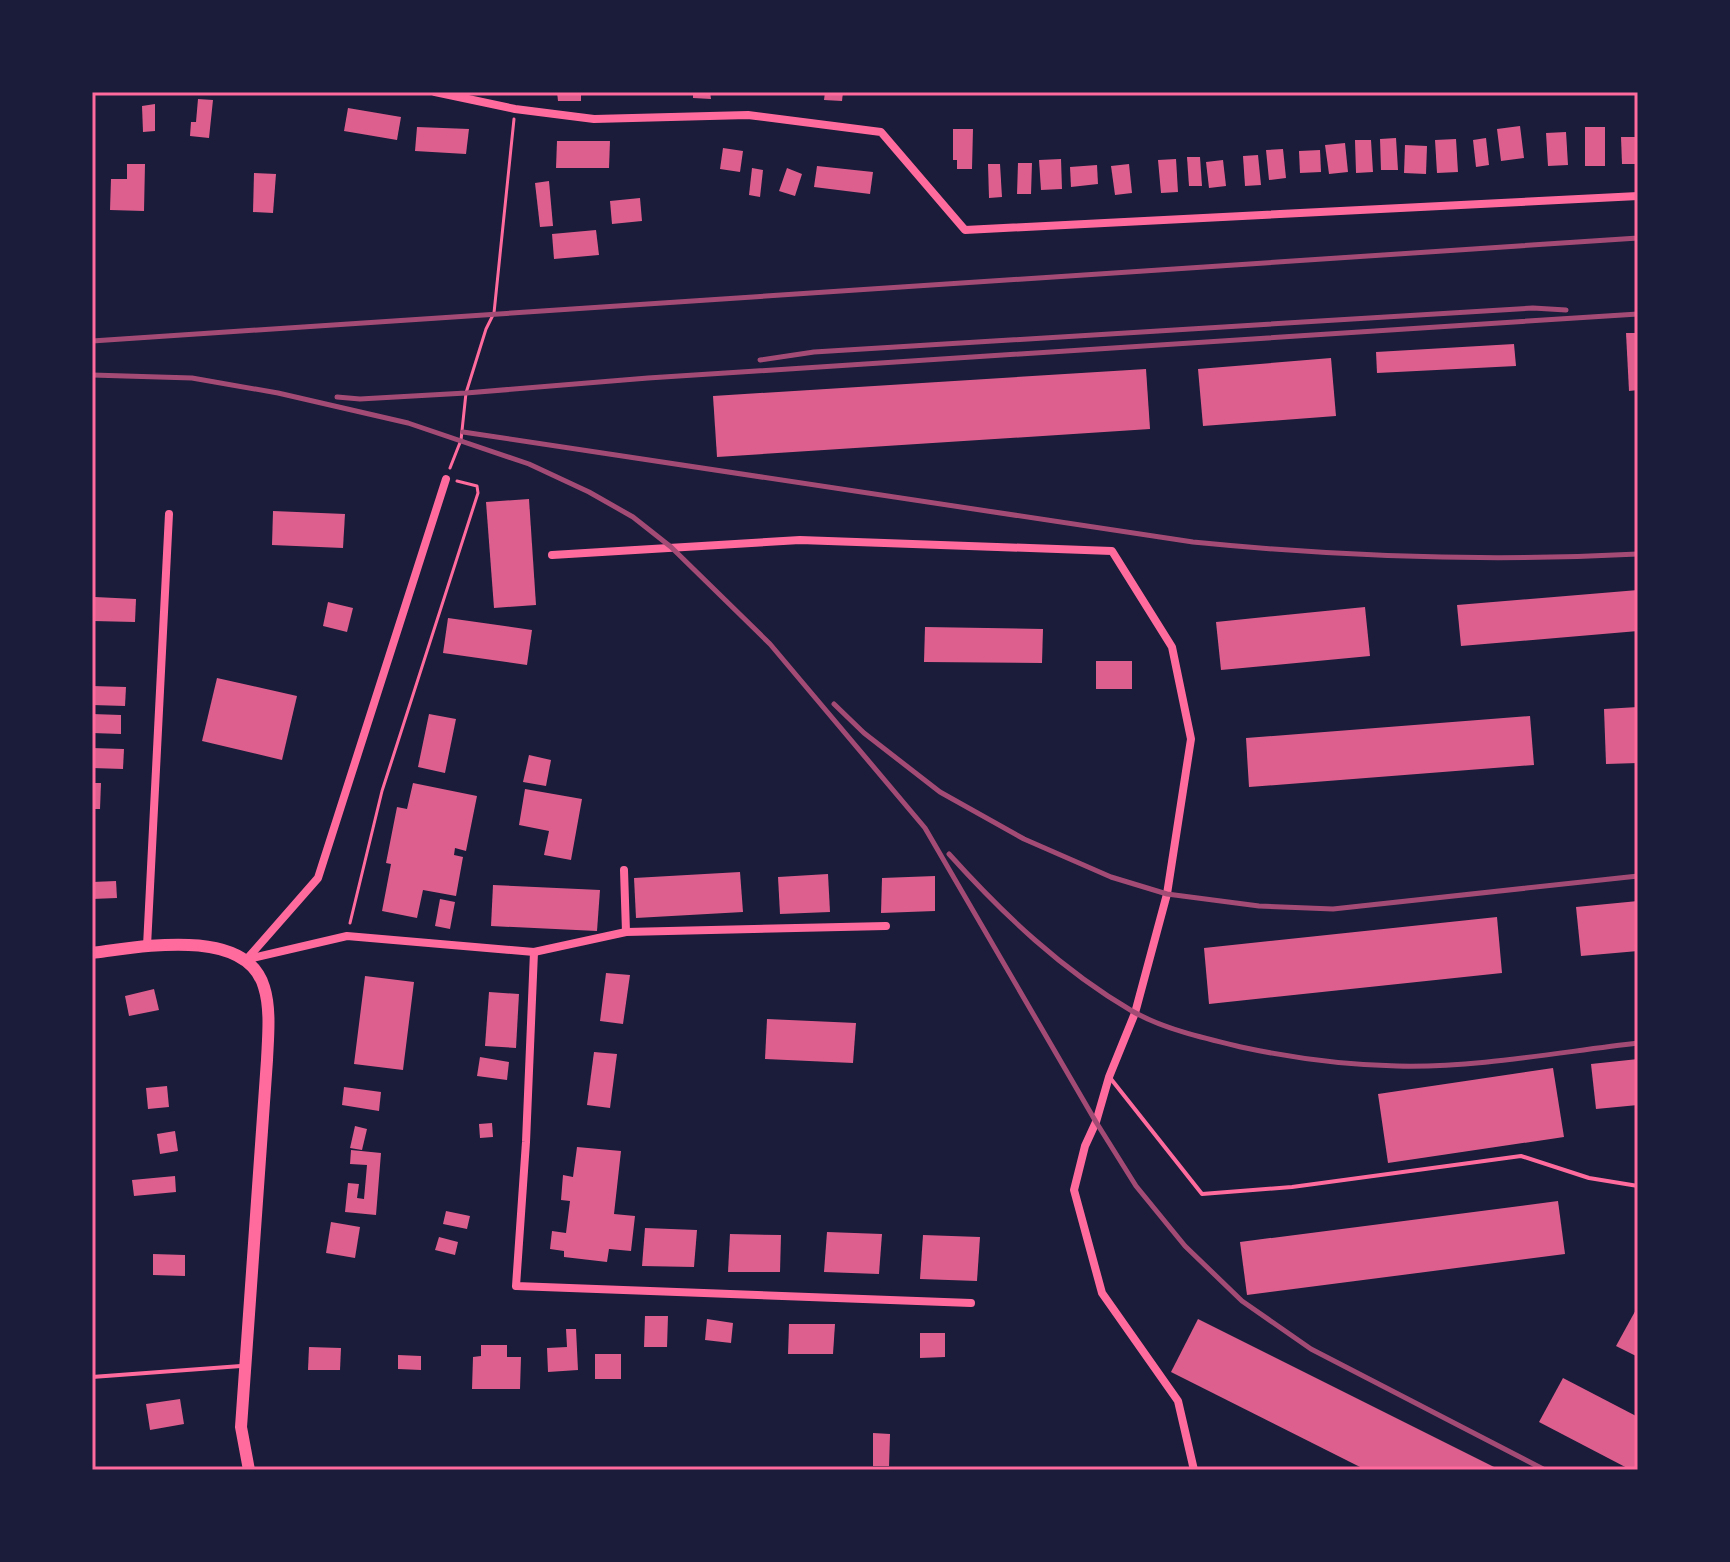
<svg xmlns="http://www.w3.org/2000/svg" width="1730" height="1562" font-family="'PT Sans Narrow',sans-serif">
<rect width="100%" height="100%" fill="#1b1b3a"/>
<g fill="#dd5f8e">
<path d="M557 92H581V101H558Z"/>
<path d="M693 92H710L711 99 693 98Z"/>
<path d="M825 92H843L842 101 824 100Z"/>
<path d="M198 99 213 100 209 138 190 136 191 122H196Z"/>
<path d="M155 104V131L143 132 142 106Z"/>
<path d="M348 108 401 117 397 140 344 131Z"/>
<path d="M1520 126 1524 158 1501 161 1497 129Z"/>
<path d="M417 127 469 129 466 154 415 151Z"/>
<rect x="1585" y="127" width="20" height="39"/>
<path d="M953 129H973L972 169H957V160H953Z"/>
<path d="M1566 132 1568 165 1548 166 1546 133Z"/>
<path d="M1621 137H1638V164H1622Z"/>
<path d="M1396 138 1398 170H1381L1380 139Z"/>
<path d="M1486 138 1489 165 1476 167 1473 140Z"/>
<path d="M1456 139 1458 172 1437 173 1435 140Z"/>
<path d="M1355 140H1371L1373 172 1356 173Z"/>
<path d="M557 141H610L609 168H556Z"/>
<path d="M1345 143 1348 172 1329 174 1325 145Z"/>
<path d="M1405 145 1427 146 1426 174 1404 173Z"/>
<path d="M723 148 743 151 740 172 720 169Z"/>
<path d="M1283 149 1286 178 1269 180 1266 150Z"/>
<path d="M1320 150 1321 172 1300 173 1299 151Z"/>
<path d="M1258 155 1261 185 1245 186 1243 156Z"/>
<path d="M1187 157H1200L1202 186H1189Z"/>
<path d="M1061 159 1062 189 1041 190 1039 160Z"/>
<path d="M1176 159 1178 192 1161 193 1158 160Z"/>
<path d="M1223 160 1226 186 1209 188 1206 162Z"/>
<path d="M1018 163H1032L1031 194H1017Z"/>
<path d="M127 164H145L144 211 110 210 111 179H127Z"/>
<path d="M988 164H1000L1002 197 989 198Z"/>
<path d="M1129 164 1132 193 1115 195 1111 166Z"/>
<path d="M1097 165 1098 184 1071 187 1070 167Z"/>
<path d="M817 166 873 172 870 194 814 187Z"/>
<path d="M752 168 763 170 760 197 749 195Z"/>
<path d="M787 168 802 174 795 196 779 191Z"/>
<path d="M254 173 276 174 273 213 253 212Z"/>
<path d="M549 181 553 226 540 227 535 183Z"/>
<path d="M640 198 642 221 612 224 610 201Z"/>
<path d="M596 230 599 255 554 259 552 234Z"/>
<path d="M1626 333H1638V390L1629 391Z"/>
<path d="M1514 344 1516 366 1377 373 1376 352Z"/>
<path d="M1331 358 1336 416 1203 426 1198 369Z"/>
<path d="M1146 369 1150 429 717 457 713 396Z"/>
<path d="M529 499 536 605 494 608 486 502Z"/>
<path d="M273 511 345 514 343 548 272 545Z"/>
<path d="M1638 590V631L1461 646 1457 605Z"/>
<path d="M95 597 136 599 135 622 93 621Z"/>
<path d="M328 602 353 608 347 632 323 626Z"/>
<path d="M1365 607 1370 656 1221 670 1216 622Z"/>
<path d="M448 618 532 630 527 665 443 653Z"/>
<path d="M925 627 1043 629 1042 663 924 662Z"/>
<rect x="1096" y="661" width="36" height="28"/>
<path d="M217 678 297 696 282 760 202 741Z"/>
<path d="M92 686 126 687 125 706 92 705Z"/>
<path d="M1638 707V763L1606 764 1604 709Z"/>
<path d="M92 714 121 715V734L92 733Z"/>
<path d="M429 714 456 719 445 773 418 767Z"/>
<path d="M1530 716 1534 765 1249 787 1246 738Z"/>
<path d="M92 748 124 749 123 769 92 768Z"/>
<path d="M529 755 551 760 546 786 523 782Z"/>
<path d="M92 783H101L100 809H92Z"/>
<path d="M413 783 477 796 466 851 455 848 454 855 463 857 456 896 423 890 417 918 382 911 391 864 386 863 397 807 407 809Z"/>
<path d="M525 789 582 799 571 860 544 855 549 831 519 825Z"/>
<path d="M740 872 743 912 636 918 634 878Z"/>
<path d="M828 874 830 912 780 914 778 877Z"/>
<path d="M935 876V911L881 913 882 878Z"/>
<path d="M116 881 117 898 92 899V882Z"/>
<path d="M493 885 600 890 597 931 491 926Z"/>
<path d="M440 899 455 902 450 929 435 926Z"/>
<path d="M1638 901V951L1581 956 1576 907Z"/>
<path d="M1497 917 1502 973 1209 1004 1204 948Z"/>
<path d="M606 973 630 975 623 1024 600 1021Z"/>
<path d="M365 976 414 982 403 1070 354 1064Z"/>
<path d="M154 989 159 1010 129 1016 125 996Z"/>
<path d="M489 992 519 994 516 1048 485 1046Z"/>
<path d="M767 1019 856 1023 853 1063 765 1059Z"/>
<path d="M594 1052 617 1054 610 1108 587 1105Z"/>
<path d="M480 1057 509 1062 507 1080 477 1076Z"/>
<path d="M1638 1059V1105L1596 1109 1591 1064Z"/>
<path d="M1553 1068 1564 1137 1388 1163 1378 1094Z"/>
<path d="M167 1086 169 1107 148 1109 146 1088Z"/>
<path d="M344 1087 381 1092 379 1111 342 1105Z"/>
<path d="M492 1123 493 1137 480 1138 479 1124Z"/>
<path d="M355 1126 367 1129 362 1150 350 1148Z"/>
<path d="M175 1131 178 1151 160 1154 157 1134Z"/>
<path d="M577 1147 621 1151 614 1214 635 1216 631 1251 609 1249 607 1262 564 1257V1251L550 1249 552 1231 566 1233 570 1201 561 1200 563 1175 573 1177Z"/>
<path d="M351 1150 381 1153 376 1215 345 1212 348 1183 359 1184 357 1198 364 1199 367 1165 350 1164Z"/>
<path d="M175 1176 176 1192 134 1196 132 1180Z"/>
<path d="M1558 1201 1565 1254 1247 1295 1240 1242Z"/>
<path d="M446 1211 470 1216 467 1229 443 1224Z"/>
<path d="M331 1222 360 1227 355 1258 326 1253Z"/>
<path d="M645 1228 697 1230 694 1267 642 1266Z"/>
<path d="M827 1232 882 1234 879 1274 824 1272Z"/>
<path d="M730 1234 781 1235 780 1272H728Z"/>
<path d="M923 1235 980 1237 977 1281 920 1279Z"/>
<path d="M439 1237 458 1242 455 1255 435 1250Z"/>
<path d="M153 1254 185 1255V1276L153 1275Z"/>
<path d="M1638 1306V1357L1616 1346Z"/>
<path d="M645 1316H668L667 1347H644Z"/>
<path d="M707 1319 733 1323 731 1343 705 1340Z"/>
<path d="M1198 1319 1500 1470H1366L1171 1372Z"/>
<path d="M789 1324H835L833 1354H788Z"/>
<path d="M566 1329H576L578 1370 548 1372 547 1348 567 1347Z"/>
<path d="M920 1333H945V1357L920 1358Z"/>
<path d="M481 1345H507V1357H521L520 1389H472L473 1357 481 1356Z"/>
<path d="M309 1347 341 1348 340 1370H308Z"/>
<rect x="595" y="1354" width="26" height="25"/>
<path d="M398 1355 421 1356V1370L398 1369Z"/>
<path d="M1563 1378 1638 1417V1470H1631L1539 1422Z"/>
<path d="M180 1399 184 1424 150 1430 146 1404Z"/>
<path d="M873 1433 890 1434 889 1466H873Z"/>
</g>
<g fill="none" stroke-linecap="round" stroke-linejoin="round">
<g stroke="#ff6b9d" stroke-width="3">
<path d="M450 468 461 440 466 393 486 329 494 313 514 119"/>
<path d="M350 923 382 791 478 493 477 486 457 481"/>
</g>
<g stroke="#ff6b9d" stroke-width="4">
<path d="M1111 1079 1202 1194 1292 1187 1521 1156 1589 1178 1638 1186"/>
<path d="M92 1377 241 1366"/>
</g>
<g stroke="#ff6b9d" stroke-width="8">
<path d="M435 92 515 109 594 119 748 115 881 132 965 230 1638 196"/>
<path d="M552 555 800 540 1112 551 1172 647 1191 739 1167 894 1135 1013 1109 1077 1096 1122 1085 1146 1074 1190 1102 1293 1178 1401 1194 1470"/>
<path d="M626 932 886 926"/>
<path d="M147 946 169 514"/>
<path d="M534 952 526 1142 516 1286 971 1303"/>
<path d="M247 959 318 878 446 479"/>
<path d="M248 959 347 936 534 952 626 932 624 870"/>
</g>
<path stroke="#ff6b9d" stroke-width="12" d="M92 953C140 947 246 926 264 987 271 1009 268 1037 267 1060L241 1427 249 1470"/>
<g stroke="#a44b75" stroke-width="5">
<path d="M92 341 1638 238"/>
<path d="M760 360 814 352 1533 308 1566 310"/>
<path d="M92 375 192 378 278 393 408 423 529 464 589 492 633 517 671 547 770 644 925 828 1096 1122 1136 1186 1185 1246 1242 1301 1311 1349 1545 1470"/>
<path d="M337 397 360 399 466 393 648 378 1638 314"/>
<path d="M463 432 1193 542C1344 557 1486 562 1638 554"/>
<path d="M834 704 864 733 940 792 1024 839 1111 877 1167 894 1259 906 1333 909 1638 876"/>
<path d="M949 854C1004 915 1062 970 1132 1011 1163 1029 1207 1039 1241 1047 1292 1058 1345 1065 1397 1066 1477 1068 1559 1052 1638 1043"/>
</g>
</g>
<rect width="1730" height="1562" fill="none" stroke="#1b1b3a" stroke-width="188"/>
<rect x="94" y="94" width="1542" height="1374" fill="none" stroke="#ff6b9d" stroke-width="3"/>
</svg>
